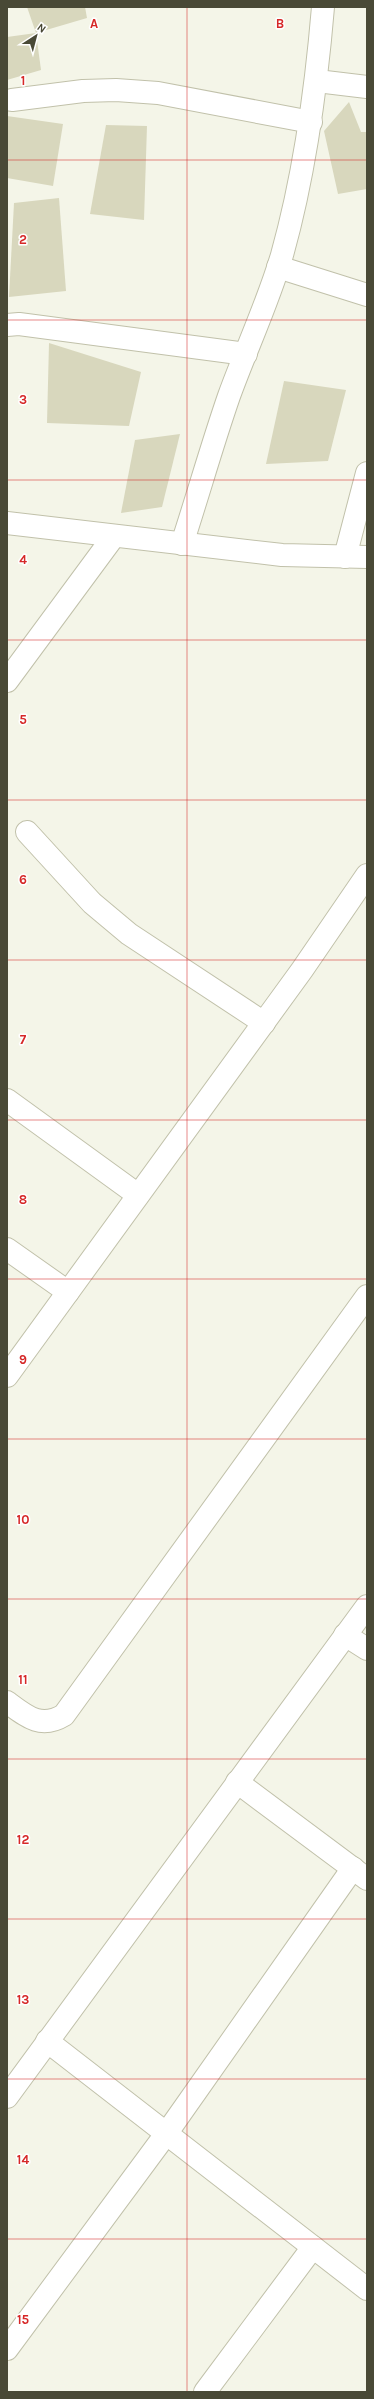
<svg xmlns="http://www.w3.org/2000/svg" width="374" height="2399" font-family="Karla,sans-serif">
<rect width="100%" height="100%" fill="#f4f5e8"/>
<g fill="#d8d7bd">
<path d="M27 7H85L87 18 36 33Z"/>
<path d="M36 33 41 70 7 80V37Z"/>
<path d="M349 102 361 132H367V189L338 194 324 131Z"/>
<path d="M7 116 63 124 53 186 7 178Z"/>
<path d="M106 125 147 126 144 220 90 214Z"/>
<path d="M59 198 66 291 9 297 14 203Z"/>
<path d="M49 343 141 372 129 426 47 423Z"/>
<path d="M284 381 346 390 328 461 266 464Z"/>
<path d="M180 434 162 507 121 513 135 440Z"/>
</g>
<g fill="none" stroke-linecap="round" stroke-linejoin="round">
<defs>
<g id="minor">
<path d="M317 81 367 87"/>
<path d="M12 100 83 91 116 90 158 93 311 122"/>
<path d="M278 267 367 295"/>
<path d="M7 325 19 324 246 354"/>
<path d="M7 523 282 555 367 557"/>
<path d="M182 544C198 495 212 445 229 396 246 349 268 303 282 255 305 173 316 91 323 7"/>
<path d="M345 557 367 473"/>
<path d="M7 681 114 536"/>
<path d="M27 832 92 903 129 934 264 1023"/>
<path d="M7 1100 138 1195"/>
<path d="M7 1249 68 1292"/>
<path d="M7 1376 302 970 367 875"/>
<path d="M345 1635 367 1649"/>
<path d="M7 1702C27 1717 41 1729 64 1715L367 1296"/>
<path d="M237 1782 367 1879"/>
<path d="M47 2041 367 2289"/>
<path d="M7 2097 367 1606"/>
<path d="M7 2349 166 2134 353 1868"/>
<path d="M205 2392 313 2247"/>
</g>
</defs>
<use href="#minor" stroke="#c1c1aa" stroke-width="24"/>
<use href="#minor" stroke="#fff" stroke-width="22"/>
</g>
<path fill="none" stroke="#d62828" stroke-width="1" stroke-opacity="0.55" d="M187 7V2392M7 160H367M7 320H367M7 480H367M7 640H367M7 800H367M7 960H367M7 1120H367M7 1279H367M7 1439H367M7 1599H367M7 1759H367M7 1919H367M7 2079H367M7 2239H367"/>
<g font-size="13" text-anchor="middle" font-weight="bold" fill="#d62828" stroke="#fff" stroke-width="3" stroke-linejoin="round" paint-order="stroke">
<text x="94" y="28">A</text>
<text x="280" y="28">B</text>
<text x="23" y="85">1</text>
<text x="23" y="244">2</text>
<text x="23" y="404">3</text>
<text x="23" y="564">4</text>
<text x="23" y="724">5</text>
<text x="23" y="884">6</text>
<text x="23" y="1044">7</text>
<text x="23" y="1204">8</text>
<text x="23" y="1364">9</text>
<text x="23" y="1524">10</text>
<text x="23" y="1684">11</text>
<text x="23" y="1844">12</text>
<text x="23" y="2004">13</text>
<text x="23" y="2164">14</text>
<text x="23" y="2324">15</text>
</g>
<rect width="374" height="2399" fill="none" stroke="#494936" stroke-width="16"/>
<g transform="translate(36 36) rotate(36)" stroke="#ffffff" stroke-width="3" paint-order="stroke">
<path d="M0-3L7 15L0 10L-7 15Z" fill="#494936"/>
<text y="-6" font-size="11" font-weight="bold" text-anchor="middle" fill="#494936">N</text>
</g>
</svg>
